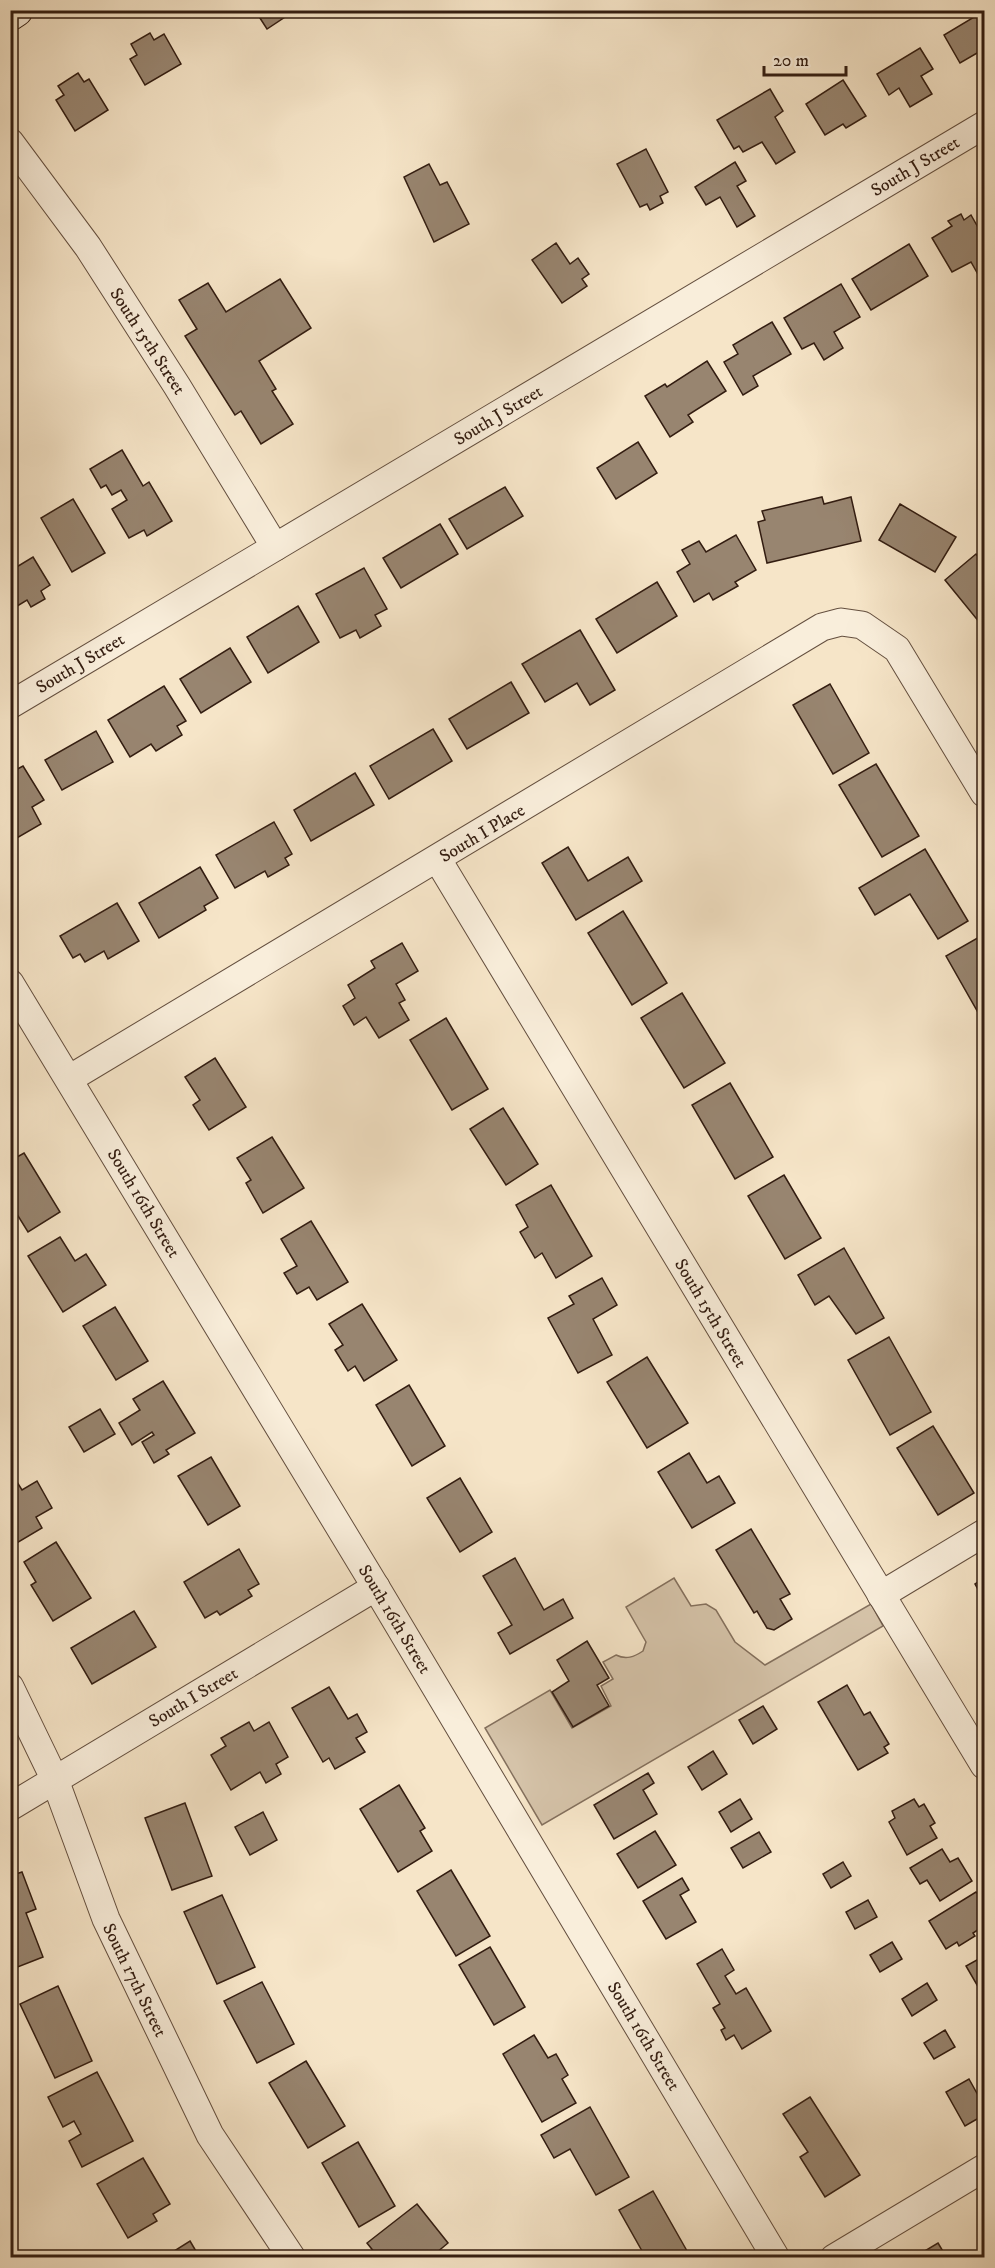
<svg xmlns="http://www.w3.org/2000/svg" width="995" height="2268" font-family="'IM FELL DW Pica',serif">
<rect width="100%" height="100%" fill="#f6e5c8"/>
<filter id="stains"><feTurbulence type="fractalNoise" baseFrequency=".00333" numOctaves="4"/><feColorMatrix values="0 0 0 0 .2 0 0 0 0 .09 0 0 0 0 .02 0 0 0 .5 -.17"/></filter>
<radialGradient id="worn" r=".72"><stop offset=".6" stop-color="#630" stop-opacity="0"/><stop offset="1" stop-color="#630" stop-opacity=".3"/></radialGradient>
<path fill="#d5c3a9" stroke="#84705d" stroke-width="1.5" d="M674 1578 691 1606 706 1604 716 1610 735 1642 765 1665 871 1604 883 1626 542 1825 485 1728 550 1690 572 1728 611 1706 601 1686 613 1679 603 1662 616 1655C626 1660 634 1657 643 1651L646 1642 626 1607Z"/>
<g fill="#988570" stroke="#331d11" stroke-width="1.5">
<path d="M249 10H294V11L267 29 258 15 253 17Z"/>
<path d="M984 11V49L960 63 944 35Z"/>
<path d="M150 33 154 40 164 34 181 64 145 85 130 59 137 55 131 44Z"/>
<path d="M920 48 933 69 921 76 932 94 910 107 899 88 889 95 877 74Z"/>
<path d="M78 73 84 82 89 79 108 110 75 131 56 100 64 95 58 86Z"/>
<path d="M843 80 866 116 846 128 843 124 825 135 806 104Z"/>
<path d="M770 89 783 111 775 117 795 152 776 164 762 142 743 152 739 146 734 149 717 120Z"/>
<path d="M646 149 668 192 660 196 663 203 650 210 647 204 640 207 617 164Z"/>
<path d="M735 162 746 181 737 186 755 216 737 227 720 197 706 205 695 187Z"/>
<path d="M429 164 440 185 447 182 469 224 434 242 404 177Z"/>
<path d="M961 214 964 220 971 215 984 238V275L980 278 971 262 952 272 932 238 952 226 948 221Z"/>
<path d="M556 243 570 264 578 258 589 274 582 279 587 286 562 303 532 260Z"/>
<path d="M909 244 928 276 871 310 852 279Z"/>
<path d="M280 279 311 328 259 361 276 389 272 391 293 424 261 444 241 411 235 415 185 336 197 329 179 300 208 283 226 312Z"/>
<path d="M841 284 860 317 834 332 843 348 824 360 814 343 802 349 784 318Z"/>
<path d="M772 322 791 354 753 376 758 386 743 395 724 362 738 354 733 345Z"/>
<path d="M707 361 726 391 688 415 693 422 670 437 645 396 665 384 667 387Z"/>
<path d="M638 442 657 473 616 499 597 468Z"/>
<path d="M122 450 143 486 149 482 172 521 147 536 144 530 129 538 112 509 127 500 121 490 112 495 106 485 101 488 90 469Z"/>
<path d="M505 487 523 516 467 549 449 519Z"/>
<path d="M822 497 824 504 851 497 861 541 767 563 758 522 765 520 762 511Z"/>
<path d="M73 499 105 553 72 572 41 518Z"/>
<path d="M900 504 956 537 935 572 879 540Z"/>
<path d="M440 524 458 554 401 588 383 558Z"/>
<path d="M736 535 756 570 735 582 738 586 713 600 709 593 694 602 677 572 690 564 682 550 699 541 706 552Z"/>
<path d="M976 554 984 564V628L945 580Z"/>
<path d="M33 557 50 585 41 591 45 599 31 607 27 600 14 608 10 602V571Z"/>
<path d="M364 568 387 609 375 615 381 626 360 638 356 630 340 638 316 594Z"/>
<path d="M657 582 677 616 617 653 596 619Z"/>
<path d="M298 606 319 642 268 673 247 637Z"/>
<path d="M580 630 615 690 590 705 577 683 545 702 522 664Z"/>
<path d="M230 648 251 682 201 713 180 679Z"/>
<path d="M511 682 529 713 467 749 449 719Z"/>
<path d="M830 684 869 753 833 774 793 705Z"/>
<path d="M164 686 186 721 177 726 182 735 156 751 151 744 130 757 108 720Z"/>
<path d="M433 729 452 761 389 799 370 766Z"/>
<path d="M96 731 113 762 62 790 45 760Z"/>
<path d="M876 764 919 836 882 857 839 785Z"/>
<path d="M23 766 44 800 32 807 41 824 10 842V773Z"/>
<path d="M355 773 374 805 311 841 294 810Z"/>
<path d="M274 822 292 854 285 858 289 865 268 877 265 871 235 888 216 855Z"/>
<path d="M568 847 588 881 628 857 642 881 576 920 542 863Z"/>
<path d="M925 849 968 921 938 939 910 894 875 915 859 888Z"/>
<path d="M200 867 218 898 204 906 206 910 159 938 139 903Z"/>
<path d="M117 903 139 941 108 959 104 951 85 962 80 954 73 958 60 936Z"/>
<path d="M623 911 667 983 632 1005 588 933Z"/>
<path d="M981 936 984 941V1023L946 956Z"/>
<path d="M402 943 418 971 396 984 405 1000 399 1003 409 1020 379 1038 366 1017 354 1025 343 1006 355 998 348 985 375 968 371 961Z"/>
<path d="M682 993 725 1063 684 1088 641 1018Z"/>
<path d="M446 1018 488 1089 452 1110 410 1040Z"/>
<path d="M215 1058 246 1107 209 1130 193 1105 200 1100 185 1077Z"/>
<path d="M730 1083 773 1157 735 1179 692 1105Z"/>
<path d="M503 1108 538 1164 506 1185 470 1129Z"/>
<path d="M272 1137 304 1188 263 1213 246 1183 251 1180 237 1158Z"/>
<path d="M24 1153 60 1212 28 1232 10 1203V1161Z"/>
<path d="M784 1175 821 1238 785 1259 748 1196Z"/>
<path d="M551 1185 592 1256 556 1278 542 1253 535 1258 520 1232 528 1227 516 1205Z"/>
<path d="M311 1221 348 1282 317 1300 309 1287 297 1294 284 1273 297 1266 281 1239Z"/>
<path d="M60 1237 75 1261 86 1254 106 1285 63 1312 28 1256Z"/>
<path d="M844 1248 884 1318 856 1334 829 1296 815 1305 798 1275Z"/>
<path d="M602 1278 617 1305 593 1319 612 1355 578 1373 548 1318 574 1304 569 1296Z"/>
<path d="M362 1304 397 1360 364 1381 355 1366 348 1371 335 1350 343 1345 329 1324Z"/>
<path d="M115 1307 148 1361 116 1380 83 1326Z"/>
<path d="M889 1337 931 1412 890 1435 848 1360Z"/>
<path d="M647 1357 688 1423 647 1448 607 1382Z"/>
<path d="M163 1381 195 1433 166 1450 169 1454 154 1463 142 1442 154 1435 152 1432 132 1445 119 1423 140 1410 133 1399Z"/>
<path d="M409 1385 445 1446 412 1466 376 1405Z"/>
<path d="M100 1409 115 1434 84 1452 69 1427Z"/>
<path d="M933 1426 974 1493 938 1515 897 1448Z"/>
<path d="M689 1453 707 1483 719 1476 735 1503 692 1528 658 1472Z"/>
<path d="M211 1457 240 1506 208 1525 178 1476Z"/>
<path d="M10 1471 22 1490 37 1481 52 1508 36 1517 42 1528 15 1544 10 1536Z"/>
<path d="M460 1478 492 1532 460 1552 427 1498Z"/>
<path d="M751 1529 790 1594 780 1599 792 1619 774 1630 767 1628 757 1611 754 1613 716 1550Z"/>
<path d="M56 1542 91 1598 53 1621 31 1585 36 1582 24 1562Z"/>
<path d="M239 1549 259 1584 248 1590 252 1596 220 1615 217 1611 205 1618 184 1582Z"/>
<path d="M515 1558 544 1610 563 1599 573 1618 510 1654 498 1633 512 1625 483 1576Z"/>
<path d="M984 1578V1600L975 1584Z"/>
<path d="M134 1611 156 1647 92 1684 71 1648Z"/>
<path d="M587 1641 609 1678 597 1685 609 1706 573 1727 552 1692 569 1681 557 1660Z"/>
<path d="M847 1685 864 1715 870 1712 889 1744 884 1747 888 1753 858 1770 818 1702Z"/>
<path d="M329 1687 348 1719 357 1714 367 1732 356 1738 365 1752 335 1769 329 1758 323 1762 292 1708Z"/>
<path d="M763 1706 777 1729 753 1744 739 1720Z"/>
<path d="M249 1722 254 1731 269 1722 288 1757 276 1764 281 1774 266 1783 260 1772 231 1790 211 1755 226 1746 221 1738Z"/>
<path d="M713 1751 727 1774 702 1790 688 1767Z"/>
<path d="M648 1773 654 1783 643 1790 657 1814 614 1839 594 1805Z"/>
<path d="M399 1785 425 1828 420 1831 432 1851 398 1872 360 1809Z"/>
<path d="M740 1799 752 1819 731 1832 719 1812Z"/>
<path d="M914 1799 919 1807 924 1804 935 1823 930 1826 937 1838 907 1855 889 1822 895 1818 892 1811Z"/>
<path d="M185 1803 212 1876 172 1890 145 1818Z"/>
<path d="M263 1812 277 1840 250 1855 235 1827Z"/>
<path d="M655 1831 676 1865 638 1888 617 1854Z"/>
<path d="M759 1832 771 1852 743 1868 731 1848Z"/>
<path d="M942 1849 950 1862 958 1858 972 1881 940 1901 927 1880 920 1884 910 1868Z"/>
<path d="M843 1862 851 1876 831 1888 823 1874Z"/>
<path d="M451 1870 490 1936 456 1956 417 1891Z"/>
<path d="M22 1872 36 1909 26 1913 43 1957 10 1970V1876Z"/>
<path d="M682 1878 689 1890 680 1895 696 1922 666 1939 643 1901Z"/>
<path d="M976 1892 984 1900V1926L973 1933 975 1936 959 1946 957 1942 946 1949 929 1921Z"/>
<path d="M222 1895 255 1967 217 1984 184 1912Z"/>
<path d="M868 1900 877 1917 855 1929 846 1912Z"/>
<path d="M892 1942 902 1959 880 1972 870 1955Z"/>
<path d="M490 1947 525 2007 494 2025 459 1965Z"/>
<path d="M722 1949 734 1970 725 1976 736 1994 746 1988 771 2031 742 2049 734 2035 726 2040 721 2030 725 2028 713 2008 720 2004 697 1964Z"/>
<path d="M984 1956V1997L966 1966Z"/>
<path d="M262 1982 294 2044 257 2063 224 2001Z"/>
<path d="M927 1983 937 2000 912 2016 902 1999Z"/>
<path d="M58 1986 92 2061 55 2078 20 2004Z"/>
<path d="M945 2030 955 2047 934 2059 924 2043Z"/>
<path d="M534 2035 548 2058 556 2054 568 2075 562 2079 576 2103 542 2122 503 2054Z"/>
<path d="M306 2061 345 2126 308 2148 269 2083Z"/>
<path d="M97 2072 133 2141 82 2167 69 2141 81 2134 74 2121 63 2127 48 2097Z"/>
<path d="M969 2079 984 2106V2115L965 2126 946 2092Z"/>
<path d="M810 2097 860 2175 825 2197 800 2157 808 2152 783 2114Z"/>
<path d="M590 2107 629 2177 596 2195 570 2149 554 2158 541 2135Z"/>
<path d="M358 2142 395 2206 359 2227 322 2163Z"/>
<path d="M143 2158 170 2204 153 2214 157 2221 128 2238 97 2184Z"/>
<path d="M653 2191 691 2258H646L619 2210Z"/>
<path d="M417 2204 448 2243 430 2258H379L367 2243Z"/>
<path d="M190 2241 200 2258H163Z"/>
<path d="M938 2243 947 2258H913Z"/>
</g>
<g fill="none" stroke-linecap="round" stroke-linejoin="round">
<defs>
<g id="street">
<path d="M10 142 88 247 177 386 275 547"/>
<path d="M10 705 984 125"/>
<path d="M438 860 984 1765"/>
<path d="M10 983 380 1594 776 2258"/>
<path d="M69 1079 822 627 841 622 862 625 897 649 984 793"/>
<path d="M881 1595 984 1533"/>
<path d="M10 1687 55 1780 106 1919 210 2135 292 2258"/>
<path d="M10 1807 376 1587"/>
<path d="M834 2258 984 2168"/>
</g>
<path id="secondary" d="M10 14 16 10"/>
</defs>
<use href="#street" stroke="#644f3f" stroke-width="29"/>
<use href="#secondary" stroke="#331d11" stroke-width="35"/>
<use href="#street" stroke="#f9eedb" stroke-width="27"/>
<use href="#secondary" stroke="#f9eedb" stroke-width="33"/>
</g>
<g text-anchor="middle" stroke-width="4.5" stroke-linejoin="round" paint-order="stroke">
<g font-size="18" fill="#331d11" stroke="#f9eedb">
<text transform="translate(915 166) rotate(-31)" y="6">South J Street</text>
<text transform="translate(148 341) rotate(57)" y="6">South 15th Street</text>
<text transform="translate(498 415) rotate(-31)" y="6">South J Street</text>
<text transform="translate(80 663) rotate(-31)" y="6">South J Street</text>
<text transform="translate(482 833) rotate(-31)" y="6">South I Place</text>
<text transform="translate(144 1203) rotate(59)" y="6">South 16th Street</text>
<text transform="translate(711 1313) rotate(59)" y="6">South 15th Street</text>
<text transform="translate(395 1619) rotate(59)" y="6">South 16th Street</text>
<text transform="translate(193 1697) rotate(-31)" y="6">South I Street</text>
<text transform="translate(135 1980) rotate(64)" y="6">South 17th Street</text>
<text transform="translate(644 2036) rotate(59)" y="6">South 16th Street</text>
</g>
</g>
<rect width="995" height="2268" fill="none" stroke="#f6e5c8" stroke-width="36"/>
<rect x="12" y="12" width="971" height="2244" fill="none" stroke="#331d11" stroke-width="3"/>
<rect x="18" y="18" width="959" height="2232" fill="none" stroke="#331d11" stroke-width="1.5"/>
<path d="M764 66v9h82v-9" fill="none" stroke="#331d11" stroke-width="3"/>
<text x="773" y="66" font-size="18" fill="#331d11" stroke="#f9eedb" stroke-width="4.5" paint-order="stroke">20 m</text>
<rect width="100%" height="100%" filter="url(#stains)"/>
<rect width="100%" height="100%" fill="url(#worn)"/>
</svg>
